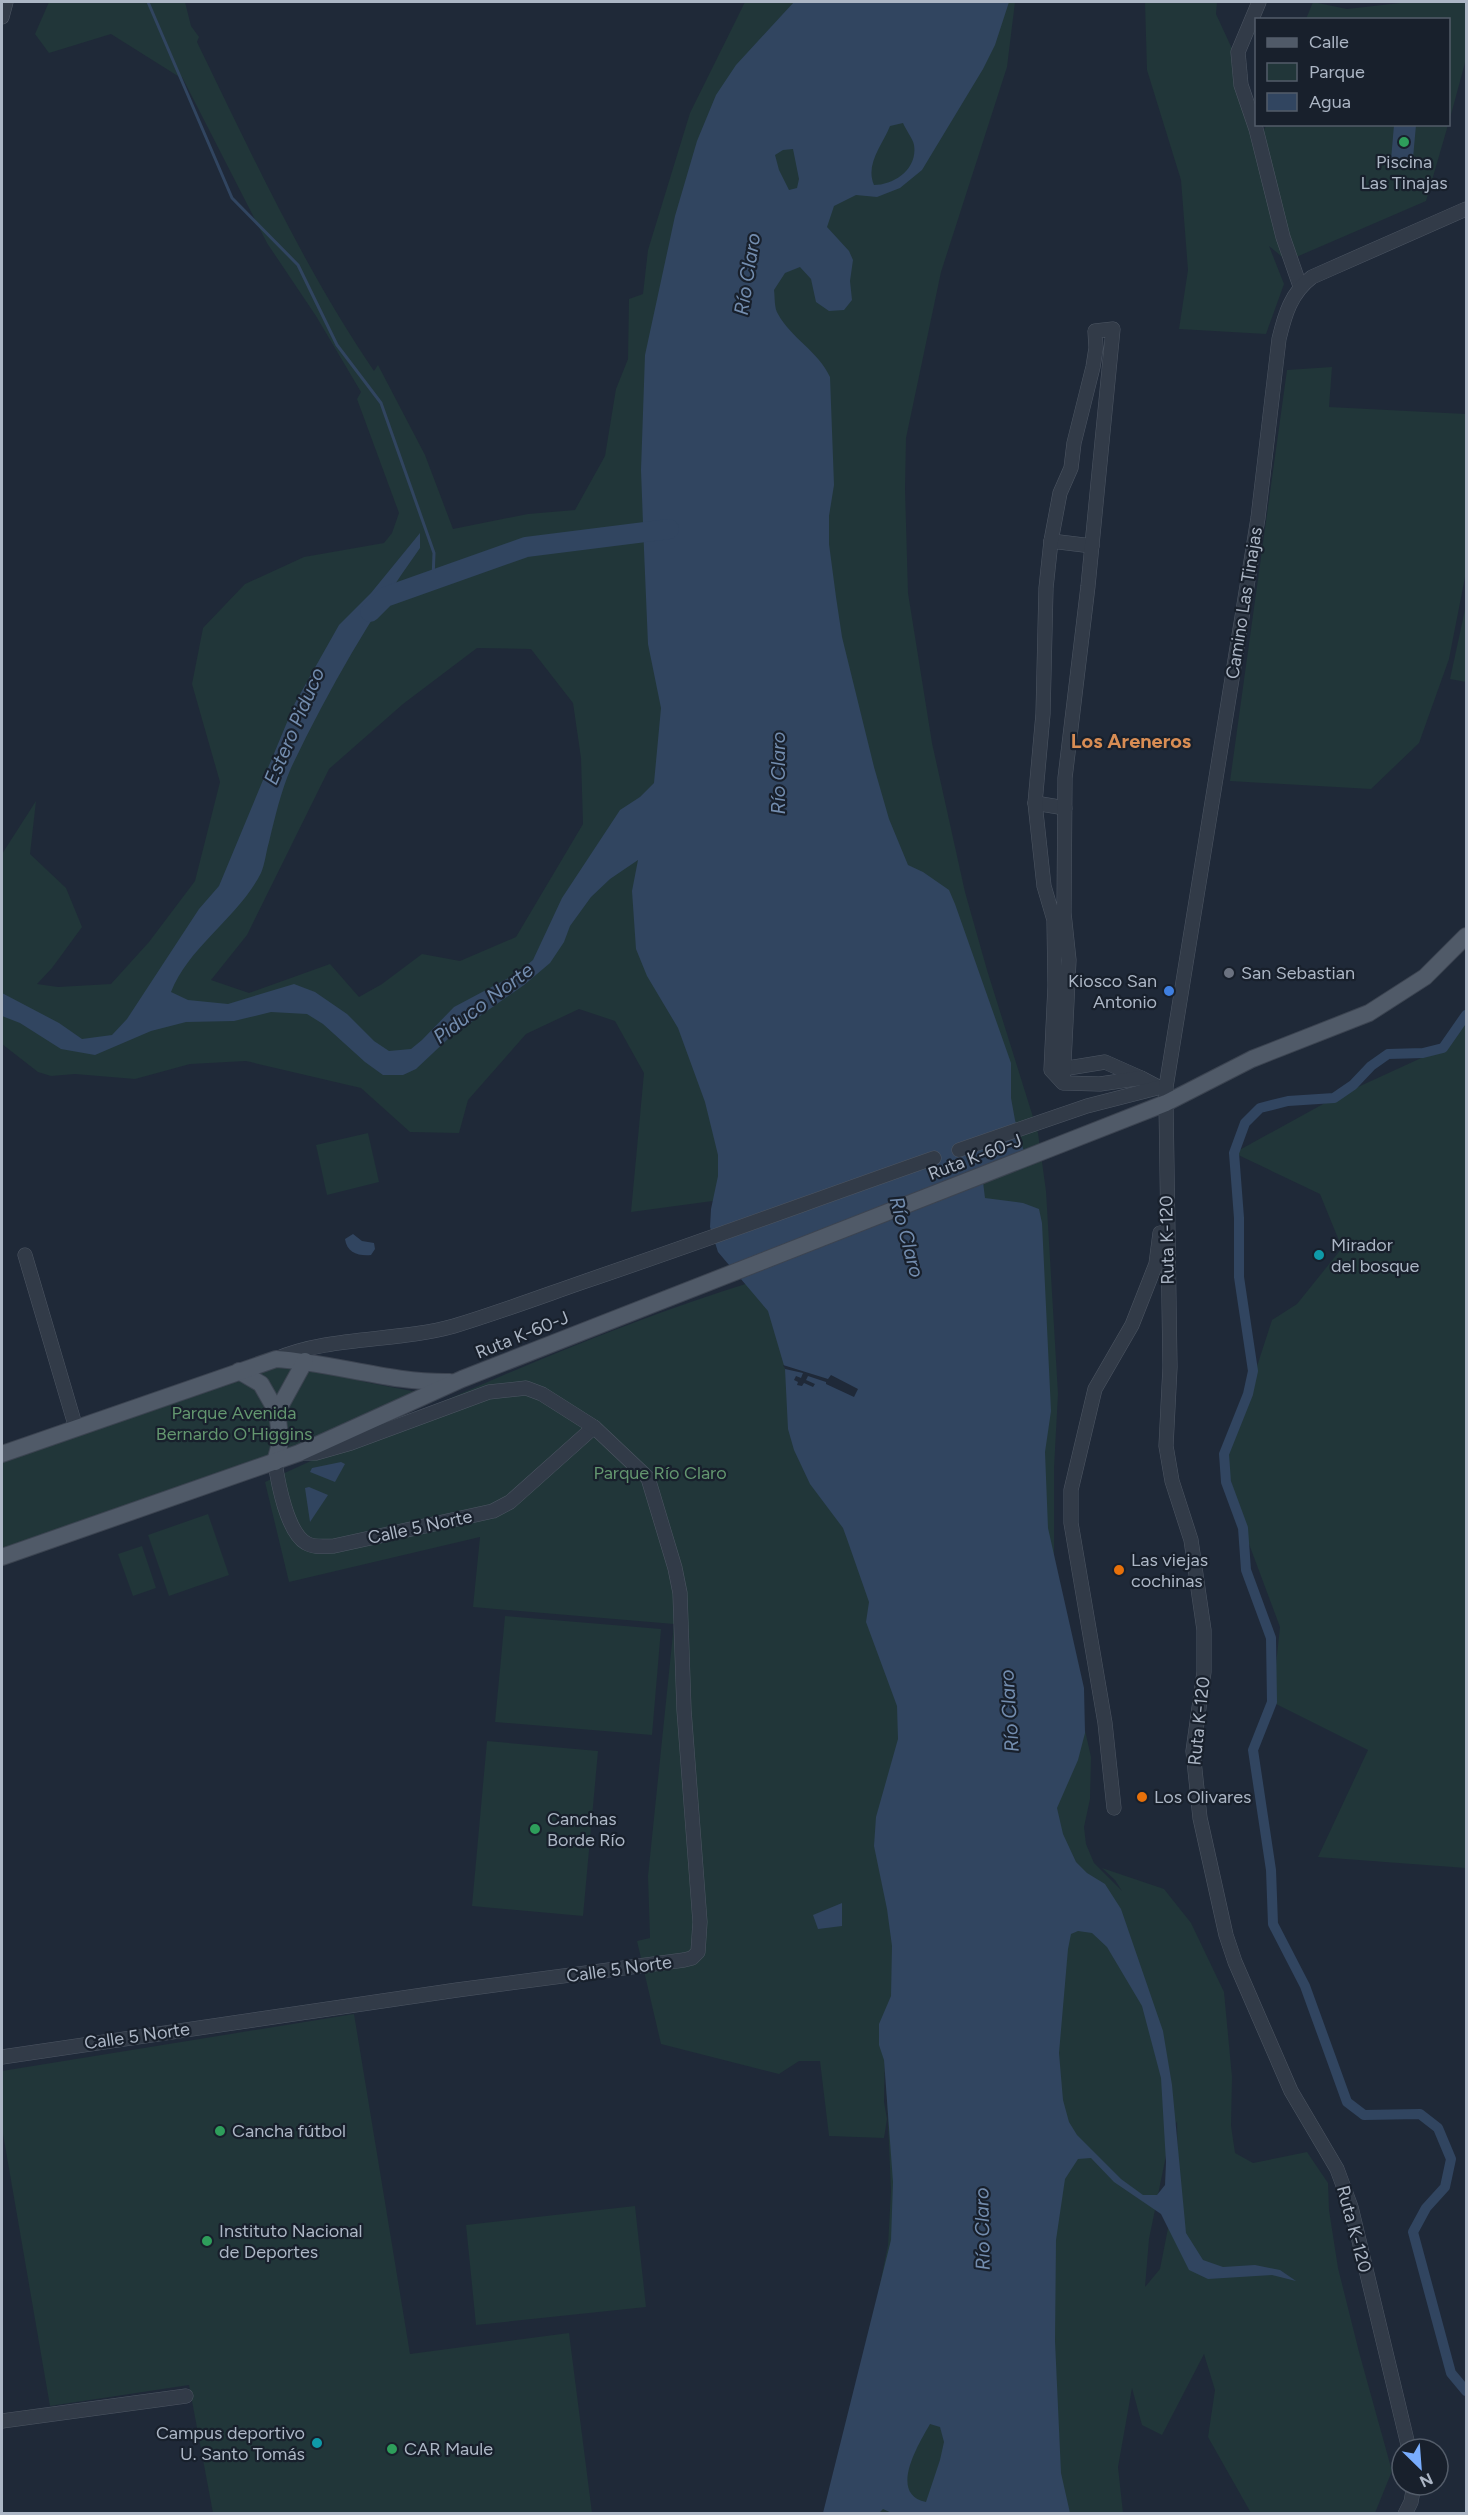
<svg xmlns="http://www.w3.org/2000/svg" width="1468" height="2515" font-family="Figtree,sans-serif">
<rect width="100%" height="100%" fill="#1f2938"/>
<g fill="#213639" fill-rule="evenodd">
<path d="M49 2H185L191 26 199 37 197 42C251 153 304 268 374 371L378 365 425 455 453 529 528 514 575 510 605 456 616 389 628 359 629 299 643 294 648 250 690 113 745 2H1015L1007 67 941 272 906 438 905 489 908 593 932 743 965 892 987 970 1038 1133 1046 1191 1058 1394 1054 1468V1593L1091 1757 1090 1799 1084 1827 1086 1844 1094 1863 1122 1891 1115 1880 1102 1868 1164 1889 1191 1923 1224 1992 1232 2077 1231 2126 1235 2153 1253 2163 1307 2152 1328 2183 1329 2210 1338 2268 1359 2352 1392 2471 1375 2513H1251L1208 2437 1215 2390 1204 2354 1162 2435 1142 2425 1132 2388 1118 2467 1123 2513H824L851 2427 888 2245 891 2191 885 2052 884 2102 887 2119 884 2138 829 2136 820 2061H799L779 2074 661 2044 637 1941 650 1938 648 1876 674 1624 473 1607 480 1537 289 1582 265 1482C426 1409 586 1333 755 1281L720 1200 631 1212 644 1073 615 1021 579 1009 526 1034 468 1100 459 1133 410 1132 361 1088 246 1061 190 1064 135 1079 75 1074 51 1076 38 1072 2 1044V854L36 801 30 854 66 888 82 927 52 968 37 984 58 987 111 984 149 942 195 881 220 782 192 684 203 628 245 584 304 557 384 543 392 533 399 513 357 399 361 392 316 316 267 243 182 77 181 78 111 34 49 53 35 34ZM477 648 531 649 573 703 581 758 583 824 516 937 460 961 422 954 382 984 359 997 330 964 249 993 211 980 247 935 329 769 403 704ZM1177 2121 1178 2177 1160 2269 1145 2287 1149 2239 1169 2141Z"/>
<path d="M1145 2H1217L1216 14 1234 53 1256 151 1266 125H1448L1426 201 1287 261 1269 246 1284 284 1266 334 1179 329 1188 270 1181 180 1147 70Z"/>
<path d="M1313 2 1347 9 1409 2H1466V59L1449 122 1448 20 1306 19Z"/>
<path d="M1332 367 1329 407 1466 414V572L1449 659 1419 743 1371 789 1230 781 1287 370Z"/>
<path d="M1466 605V682L1450 679Z"/>
<path d="M1466 1010V1868L1318 1857 1368 1750 1272 1702 1280 1627 1243 1528 1224 1454 1248 1394 1272 1320 1297 1304 1342 1248 1320 1194 1234 1153 1334 1098 1443 1048Z"/>
<path d="M368 1133 379 1182 327 1195 316 1145Z"/>
<path d="M272 1366 310 1367 365 1382 417 1392 296 1447 2 1552V1460Z"/>
<path d="M208 1514 229 1575 169 1596 148 1535Z"/>
<path d="M142 1546 156 1588 133 1596 118 1554Z"/>
<path d="M505 1616 661 1629 652 1735 495 1722Z"/>
<path d="M487 1741 598 1751 583 1916 472 1906Z"/>
<path d="M354 2014 410 2354 569 2333 592 2513H213L189 2385 50 2406 2 2128V2071Z"/>
<path d="M635 2206 646 2307 476 2325 466 2225Z"/>
</g>
<g fill="#314560" fill-rule="evenodd">
<path d="M794 2H1009L995 45 983 69 922 170 900 188 877 197 856 195 834 206 827 227 849 251 853 260 850 281 852 300 844 310 829 311 816 302 811 279 800 267 785 273 774 290C775 297 774 308 778 314 791 338 818 351 830 377L834 485 829 516V544L836 597 842 637 874 767 889 819 908 865 923 872 949 890 955 904 1011 1063V1098L1015 1120 1024 1152 982 1174 985 1198 1023 1203 1039 1209 1042 1223 1051 1411 1045 1452 1048 1528 1084 1688 1085 1733 1078 1760 1057 1808 1063 1834 1076 1862 1087 1873 1105 1884 1121 1909 1163 2031 1172 2085 1186 2233 1203 2260 1223 2267 1255 2265 1280 2270 1296 2281 1272 2275 1208 2279 1189 2270 1161 2214 1114 2182 1091 2158 1078 2159 1065 2179 1056 2240 1055 2341 1061 2473 1070 2513 894 2514 883 2509 879 2513H823L891 2240 893 2182 884 2060 879 2045V2024L891 1996 892 1946 887 1909 874 1846 876 1817 898 1739 897 1706 866 1622 869 1602 847 1539 843 1528 810 1484 794 1450 788 1429 785 1369 768 1311 718 1252 710 1227 711 1209 718 1176V1155L705 1102 678 1028 647 976 636 949 632 891 638 860 610 879 591 897 570 926 564 942 550 963 524 985 450 1037 416 1069 403 1075H383L365 1062 323 1024 307 1014 271 1012 234 1021 186 1022 151 1031 95 1055 61 1049 20 1023 2 1016V993L59 1023 82 1039 112 1035 127 1019 199 909 219 886 295 703 339 625 371 593 420 533V548C371 616 327 692 291 768 281 791 275 817 269 842 266 852 265 864 261 873 238 918 189 946 171 992L188 1000 228 1004 294 984 315 992 347 1014 374 1041 389 1051 411 1049 422 1040 454 1007 516 974 533 960 562 898 620 810 640 797 654 783 661 708 648 644 644 550 641 470 645 355 675 216 697 141 716 95 736 65ZM903 123C906 130 913 139 914 145 918 169 894 185 874 185 865 164 882 146 890 126ZM793 149 799 179 797 188 789 190 779 170 775 155 783 150ZM1078 1931 1092 1933 1107 1947 1142 2006 1161 2078 1166 2162 1165 2185 1157 2195H1143L1121 2179 1077 2135 1069 2122 1063 2100 1059 2053 1068 1949 1071 1934ZM930 2424 940 2427 944 2442 940 2460 926 2502C888 2494 918 2445 930 2424Z"/>
<path d="M1394 125H1416L1413 158 1421 159 1419 169 1409 168V162L1391 160Z"/>
<path d="M353 1234 362 1241 374 1243 375 1249 371 1255C358 1256 347 1253 345 1239Z"/>
<path d="M341 1462 345 1464 335 1482 310 1472 312 1468Z"/>
<path d="M309 1487 328 1495 310 1522 305 1488Z"/>
<path d="M842 1903V1926L818 1929 813 1915Z"/>
</g>
<path fill="#1f2938" d="M783 1365 828 1379 831 1375 858 1389 854 1397 826 1384V1382L808 1376 806 1380 815 1384 813 1387 804 1383 802 1386 797 1385 798 1382 794 1380 796 1376 801 1378 803 1373 785 1369Z"/>
<g fill="none" stroke-linecap="round" stroke-linejoin="round">
<path stroke="#314560" stroke-width="3" d="M148 2 232 198 298 265 337 345 381 403 434 553 433 580"/>
<path stroke="#314560" stroke-width="10" d="M1466 1015 1443 1048 1423 1053 1388 1054 1371 1066 1353 1085 1334 1098 1288 1101 1260 1108 1245 1123 1234 1153 1239 1218V1277L1253 1371 1248 1394 1224 1454 1226 1482 1243 1528 1246 1570 1271 1638 1272 1702 1253 1750 1271 1870 1273 1924 1305 1986 1347 2102 1364 2115 1420 2114 1438 2128 1451 2159 1445 2187 1426 2208 1413 2232 1451 2373 1466 2391"/>
<path stroke="#314560" stroke-width="20" d="M370 612 385 597 526 547 669 529"/>
<defs>
<g id="minor">
<path d="M1259 2 1238 52 1241 85 1256 129 1283 237 1300 286"/>
<path d="M2 17 6 2"/>
<path d="M1051 541 1092 546"/>
<path d="M1035 803 1065 808"/>
<path d="M1056 1070 1105 1062 1141 1078"/>
<path d="M1063 1083 1069 960 1064 913 1065 778 1088 586 1113 329 1095 331 1096 348 1093 367 1074 443 1071 468 1060 493 1051 541 1046 588 1043 714 1035 803 1044 886 1054 920 1055 986 1051 1070 1063 1083 1100 1084 1141 1078 1158 1087"/>
<path d="M959 1150 1087 1106 1161 1087"/>
<path d="M25 1255 76 1428"/>
<path d="M276 1359C329 1336 397 1342 454 1326 497 1313 540 1297 583 1282 701 1242 817 1199 934 1158"/>
<path d="M275 1462C278 1483 287 1532 306 1543 314 1548 325 1546 334 1546L493 1511 510 1502 594 1427"/>
<path d="M1114 1808 1105 1723 1071 1523V1490L1095 1389 1132 1325 1156 1264 1160 1233"/>
<path d="M2 2057 457 1990 684 1960 692 1958 698 1952 700 1922 684 1710 680 1593 675 1568 648 1478 594 1427 542 1394 526 1388 489 1392 351 1443 316 1453H305"/>
<path d="M2 2421 186 2396"/>
<path d="M1409 2449 1351 2207 1337 2169 1291 2091 1235 1962 1226 1935 1200 1818 1193 1751 1204 1672V1630L1191 1540 1172 1481 1166 1446 1170 1367 1166 1103V1087L1258 518 1279 339C1285 314 1291 293 1312 277L1466 209"/>
<path d="M1405 2514 1411 2502 1414 2485"/>
</g>
<g id="major">
<path d="M239 1371 261 1384 277 1412"/>
<path d="M2 1454 276 1359C335 1363 390 1383 450 1382"/>
<path d="M275 1462 279 1447V1428L277 1412 305 1361"/>
<path d="M2 1557 299 1453 462 1379 1166 1103 1252 1059 1369 1013 1425 977 1466 936"/>
</g>
</defs>
<use href="#minor" stroke="#4d5663" stroke-width="15"/>
<use href="#major" stroke="#3c4451" stroke-width="18"/>
<use href="#minor" stroke="#323b48" stroke-width="14"/>
<use href="#major" stroke="#505a68" stroke-width="16"/>
</g>
<g fill="#2e9e5b" stroke="#18202c" stroke-width="2">
<circle cx="1404" cy="142" r="6"/>
<circle cx="535" cy="1829" r="6"/>
<circle cx="220" cy="2131" r="6"/>
<circle cx="207" cy="2241" r="6"/>
<circle cx="392" cy="2449" r="6"/>
</g>
<circle fill="#6b7280" stroke="#18202c" stroke-width="2" cx="1229" cy="973" r="6"/>
<circle fill="#3f7fe0" stroke="#18202c" stroke-width="2" cx="1169" cy="991" r="6"/>
<g fill="#0f9aa8" stroke="#18202c" stroke-width="2">
<circle cx="1319" cy="1255" r="6"/>
<circle cx="317" cy="2443" r="6"/>
</g>
<g fill="#e8710a" stroke="#18202c" stroke-width="2">
<circle cx="1119" cy="1570" r="6"/>
<circle cx="1142" cy="1797" r="6"/>
</g>
<g text-anchor="middle" stroke-width="4.5" stroke-linejoin="round" paint-order="stroke">
<g font-size="18" fill="#acb6c5" stroke="#18202c" text-anchor="start">
<text x="1404" y="168" text-anchor="middle">Piscina<tspan x="1404" dy="21">Las Tinajas</tspan></text>
<text x="1241" y="979">San Sebastian</text>
<text x="1157" y="987" text-anchor="end">Kiosco San<tspan x="1157" dy="21">Antonio</tspan></text>
<text x="1331" y="1251">Mirador<tspan x="1331" dy="21">del bosque</tspan></text>
<text x="1131" y="1566">Las viejas<tspan x="1131" dy="21">cochinas</tspan></text>
<text x="1154" y="1803">Los Olivares</text>
<text x="547" y="1825">Canchas<tspan x="547" dy="21">Borde Río</tspan></text>
<text x="232" y="2137">Cancha fútbol</text>
<text x="219" y="2237">Instituto Nacional<tspan x="219" dy="21">de Deportes</tspan></text>
<text x="305" y="2439" text-anchor="end">Campus deportivo<tspan x="305" dy="21">U. Santo Tomás</tspan></text>
<text x="404" y="2455">CAR Maule</text>
</g>
<g font-size="18" fill="#acb6c5" stroke="#18202c">
<text transform="translate(1244 603) rotate(-81)" y="6">Camino Las Tinajas</text>
<text transform="translate(975 1157) rotate(-21)" y="6">Ruta K-60-J</text>
<text transform="translate(1167 1240) rotate(-91)" y="6">Ruta K-120</text>
<text transform="translate(522 1335) rotate(-22)" y="6">Ruta K-60-J</text>
<text transform="translate(420 1527) rotate(-12)" y="6">Calle 5 Norte</text>
<text transform="translate(1199 1721) rotate(-84)" y="6">Ruta K-120</text>
<text transform="translate(619 1969) rotate(-8)" y="6">Calle 5 Norte</text>
<text transform="translate(137 2036) rotate(-8)" y="6">Calle 5 Norte</text>
<text transform="translate(1354 2229) rotate(75)" y="6">Ruta K-120</text>
</g>
<g font-size="18" fill="#63966f" stroke="#18202c">
<text x="234" y="1419">Parque Avenida<tspan x="234" dy="21">Bernardo O'Higgins</tspan></text>
<text x="660" y="1479">Parque Río Claro</text>
</g>
<g font-size="20" font-style="italic" fill="#738daf" stroke="#18202c">
<text transform="translate(747 274) rotate(-81)" y="7">Río Claro</text>
<text transform="translate(294 726) rotate(-67)" y="7">Estero Piduco</text>
<text transform="translate(778 773) rotate(-90)" y="7">Río Claro</text>
<text transform="translate(483 1003) rotate(-37)" y="7">Piduco Norte</text>
<text transform="translate(907 1237) rotate(75)" y="7">Río Claro</text>
<text transform="translate(1009 1711) rotate(-94)" y="7">Río Claro</text>
<text transform="translate(982 2229) rotate(-91)" y="7">Río Claro</text>
</g>
<g font-size="20" font-weight="bold" fill="#d88d54" stroke="#18202c">
<text x="1131" y="748">Los Areneros</text>
</g>
</g>
<rect width="1468" height="2515" fill="none" stroke="#acb6c5" stroke-width="6"/>
<rect x="1255" y="18" width="195" height="108" fill="#18202c" stroke="#535c69" stroke-width="1.5"/>
<rect x="1267" y="38" width="30" height="9" fill="#505a68" stroke="#535c69" stroke-width="1.5"/>
<text x="1309" y="48" font-size="18" fill="#acb6c5">Calle</text>
<rect x="1267" y="63" width="30" height="18" fill="#213639" stroke="#535c69" stroke-width="1.5"/>
<text x="1309" y="78" font-size="18" fill="#acb6c5">Parque</text>
<rect x="1267" y="93" width="30" height="18" fill="#314560" stroke="#535c69" stroke-width="1.5"/>
<text x="1309" y="108" font-size="18" fill="#acb6c5">Agua</text>
<g transform="translate(1420 2467) rotate(155)"><circle r="28" fill="#18202c" stroke="#535c69" stroke-width="1.5"/>
<path d="M0-4.5L10 22L0 15L-10 22Z" fill="#79adfd"/>
<text y="-9" font-size="16" font-weight="bold" text-anchor="middle" fill="#acb6c5">N</text>
</g>
</svg>
